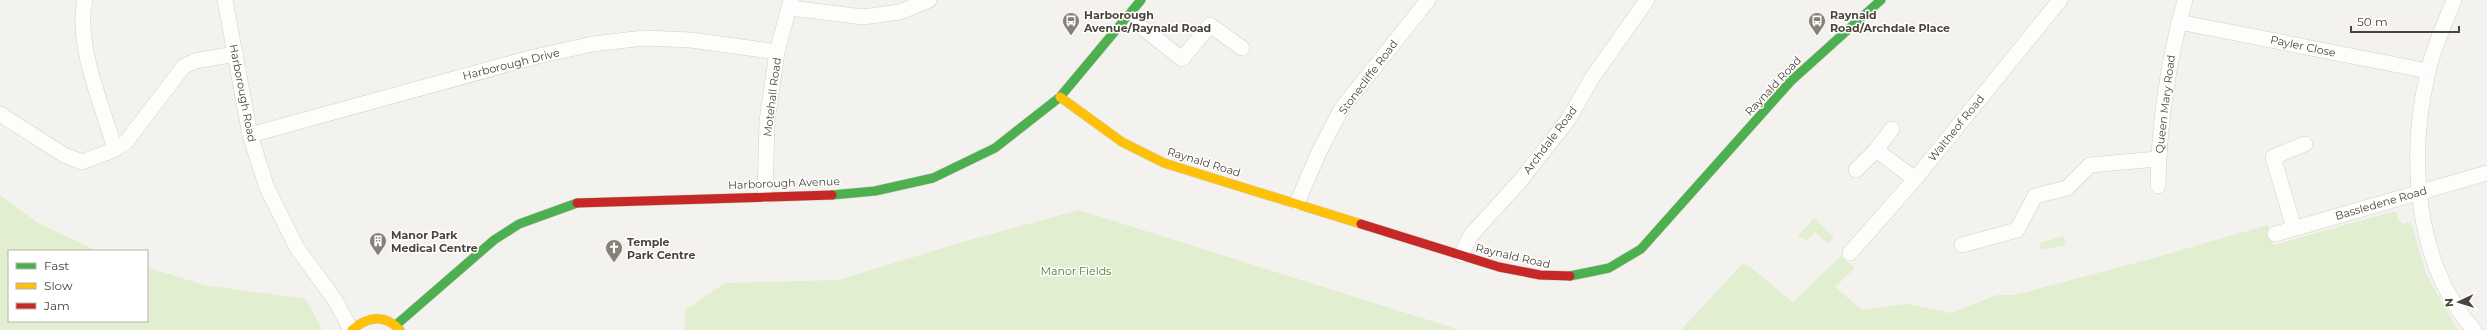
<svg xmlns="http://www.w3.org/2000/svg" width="2487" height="330" font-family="Montserrat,sans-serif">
<rect width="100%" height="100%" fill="#f4f2ee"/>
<g fill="#e1eecf">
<path d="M0 195 38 223 97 251H9V321H147V267L204 285 306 299 322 330H0Z"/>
<path d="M1079 210 1460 330H685V310L725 283 838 280 966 241Z"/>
<path d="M2395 211 2397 213 2398 220 2404 224 2411 222 2426 274 2458 330H1681L1744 262 1793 302 1841 256 1855 268 1835 287 1862 310 1908 304 1951 313 1997 295H2015L2150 259 2268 225 2273 245Z"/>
<path d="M1814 218 1834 237 1828 244 1815 232 1807 240 1798 236Z"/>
<path d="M2064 236 2066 245 2041 250 2039 243Z"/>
</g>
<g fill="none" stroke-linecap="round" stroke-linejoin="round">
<defs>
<g id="street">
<path d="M85 0C75 44 102 105 115 149"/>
<path d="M225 0 250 135 267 188 297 248 335 300 351 330"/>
<path d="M2454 0C2445 23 2433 48 2428 72 2408 156 2414 262 2474 330"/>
<path d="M790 8 863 17 900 12 929 0"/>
<path d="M1128 16 1182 59 1210 25 1242 48"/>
<path d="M2179 22 2428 71"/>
<path d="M0 114 64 155 82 162 111 151 126 142 184 66 195 61 235 54"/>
<path d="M250 135 534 57 593 44 644 38 691 40 777 52"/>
<path d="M1876 150 1892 129"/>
<path d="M1856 170 1876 150 1915 179"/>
<path d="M2158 186C2159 122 2168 61 2185 0"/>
<path d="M765 196 767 121 777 52 791 0"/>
<path d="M1297 203 1319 152 1342 108 1428 0"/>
<path d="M2294 228 2273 157 2305 144"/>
<path d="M2275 234 2487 173"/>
<path d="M1962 245 2017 230 2035 196 2067 188 2090 165 2158 159"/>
<path d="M1850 253 1915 179 2060 0"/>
<path d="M1461 255 1471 235 1521 180 1568 120 1592 78 1647 0"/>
</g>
<g id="fast">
<path d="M832 195 875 191 933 178 995 148 1060 97 1141 0"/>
<path d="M1570 276 1609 268 1641 249 1791 81 1881 0"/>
<path d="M396 325 494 240 519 224 577 203"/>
</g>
<g id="slow">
<path d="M1060 97 1122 142 1164 163 1361 224"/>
<path d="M352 330C368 316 385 314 400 330"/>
</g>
<g id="jam">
<path d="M577 203 832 195"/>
<path d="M1361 224 1499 267 1540 275 1570 276"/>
</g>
</defs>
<use href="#street" stroke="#d2d0cb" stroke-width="16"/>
<use href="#fast" stroke="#d3cfc5" stroke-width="10"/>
<use href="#slow" stroke="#d3cfc5" stroke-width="10"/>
<use href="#jam" stroke="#d3cfc5" stroke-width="10"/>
<use href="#street" stroke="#fdfdfc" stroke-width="15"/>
<use href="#fast" stroke="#4caf50" stroke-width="9"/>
<use href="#slow" stroke="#ffc107" stroke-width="9"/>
<use href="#jam" stroke="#c62828" stroke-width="9"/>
</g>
<defs>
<symbol id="bus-pin" viewBox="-11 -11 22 30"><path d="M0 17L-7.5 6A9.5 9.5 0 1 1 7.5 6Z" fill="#868178" stroke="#fff"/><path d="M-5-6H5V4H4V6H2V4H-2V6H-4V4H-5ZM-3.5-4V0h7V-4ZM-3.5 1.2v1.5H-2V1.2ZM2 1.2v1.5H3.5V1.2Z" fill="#fff"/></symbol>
<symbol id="building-pin" viewBox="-11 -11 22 30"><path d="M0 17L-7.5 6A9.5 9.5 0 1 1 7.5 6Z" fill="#868178" stroke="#fff"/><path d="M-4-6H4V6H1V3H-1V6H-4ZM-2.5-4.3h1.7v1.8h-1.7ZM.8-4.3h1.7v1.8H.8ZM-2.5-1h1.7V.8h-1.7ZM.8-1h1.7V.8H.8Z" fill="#fff"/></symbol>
<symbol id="church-pin" viewBox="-11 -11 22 30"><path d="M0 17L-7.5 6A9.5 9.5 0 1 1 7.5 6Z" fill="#868178" stroke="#fff"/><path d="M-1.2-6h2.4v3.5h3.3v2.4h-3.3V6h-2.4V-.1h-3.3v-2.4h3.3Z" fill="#fff"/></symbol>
</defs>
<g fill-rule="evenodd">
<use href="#bus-pin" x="1061" y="11" width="20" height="27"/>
<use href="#bus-pin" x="1807" y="11" width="20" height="27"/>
<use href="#building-pin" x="368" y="231" width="20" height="27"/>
<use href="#church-pin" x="604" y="238" width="20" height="27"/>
</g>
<g text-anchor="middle" stroke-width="3" stroke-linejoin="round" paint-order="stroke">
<g font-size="11" font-weight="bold" fill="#4b4439" stroke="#fff" text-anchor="start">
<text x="1084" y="19">Harborough<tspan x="1084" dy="13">Avenue/Raynald Road</tspan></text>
<text x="1830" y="19">Raynald<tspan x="1830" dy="13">Road/Archdale Place</tspan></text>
<text x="391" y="239">Manor Park<tspan x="391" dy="13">Medical Centre</tspan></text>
<text x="627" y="246">Temple<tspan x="627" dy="13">Park Centre</tspan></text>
</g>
<g font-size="11" fill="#4b4439" stroke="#fff">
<text transform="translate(2303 46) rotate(12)" y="4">Payler Close</text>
<text transform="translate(511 64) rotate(-14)" y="4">Harborough Drive</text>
<text transform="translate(1368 77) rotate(-53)" y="4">Stonecliffe Road</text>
<text transform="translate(1773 86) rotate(-47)" y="4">Raynald Road</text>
<text transform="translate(243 93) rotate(79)" y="4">Harborough Road</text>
<text transform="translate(772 97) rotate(-83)" y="4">Motehall Road</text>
<text transform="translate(2165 104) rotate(-83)" y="4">Queen Mary Road</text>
<text transform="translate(1956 128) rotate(-51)" y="4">Waltheof Road</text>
<text transform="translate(1550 140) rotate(-53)" y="4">Archdale Road</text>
<text transform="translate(1204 162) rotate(17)" y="4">Raynald Road</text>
<text transform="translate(784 183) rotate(-2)" y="4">Harborough Avenue</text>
<text transform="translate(2381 203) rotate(-16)" y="4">Bassledene Road</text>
<text transform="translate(1513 256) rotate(13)" y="4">Raynald Road</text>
</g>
<g font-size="11" fill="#4a7f2a" stroke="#fff">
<text x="1076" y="275">Manor Fields</text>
</g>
</g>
<rect x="8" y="250" width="140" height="72" fill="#ffffff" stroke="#b7b4b0"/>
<rect x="16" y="263" width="20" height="6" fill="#4caf50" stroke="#b7b4b0"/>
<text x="44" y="270" font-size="12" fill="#4b4439">Fast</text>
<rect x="16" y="283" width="20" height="6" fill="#ffc107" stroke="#b7b4b0"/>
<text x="44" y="290" font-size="12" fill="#4b4439">Slow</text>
<rect x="16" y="303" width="20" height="6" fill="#c62828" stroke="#b7b4b0"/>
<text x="44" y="310" font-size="12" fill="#4b4439">Jam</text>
<g transform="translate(2459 302) rotate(266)" stroke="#ffffff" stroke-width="3" paint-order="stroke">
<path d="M0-3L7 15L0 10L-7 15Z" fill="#4b4439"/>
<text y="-6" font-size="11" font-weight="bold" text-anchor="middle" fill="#4b4439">N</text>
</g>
<path d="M2351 26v6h108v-6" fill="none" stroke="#4b4439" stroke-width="2"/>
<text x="2357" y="26" font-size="12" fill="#4b4439" stroke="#ffffff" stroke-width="3" paint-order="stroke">50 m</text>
</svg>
